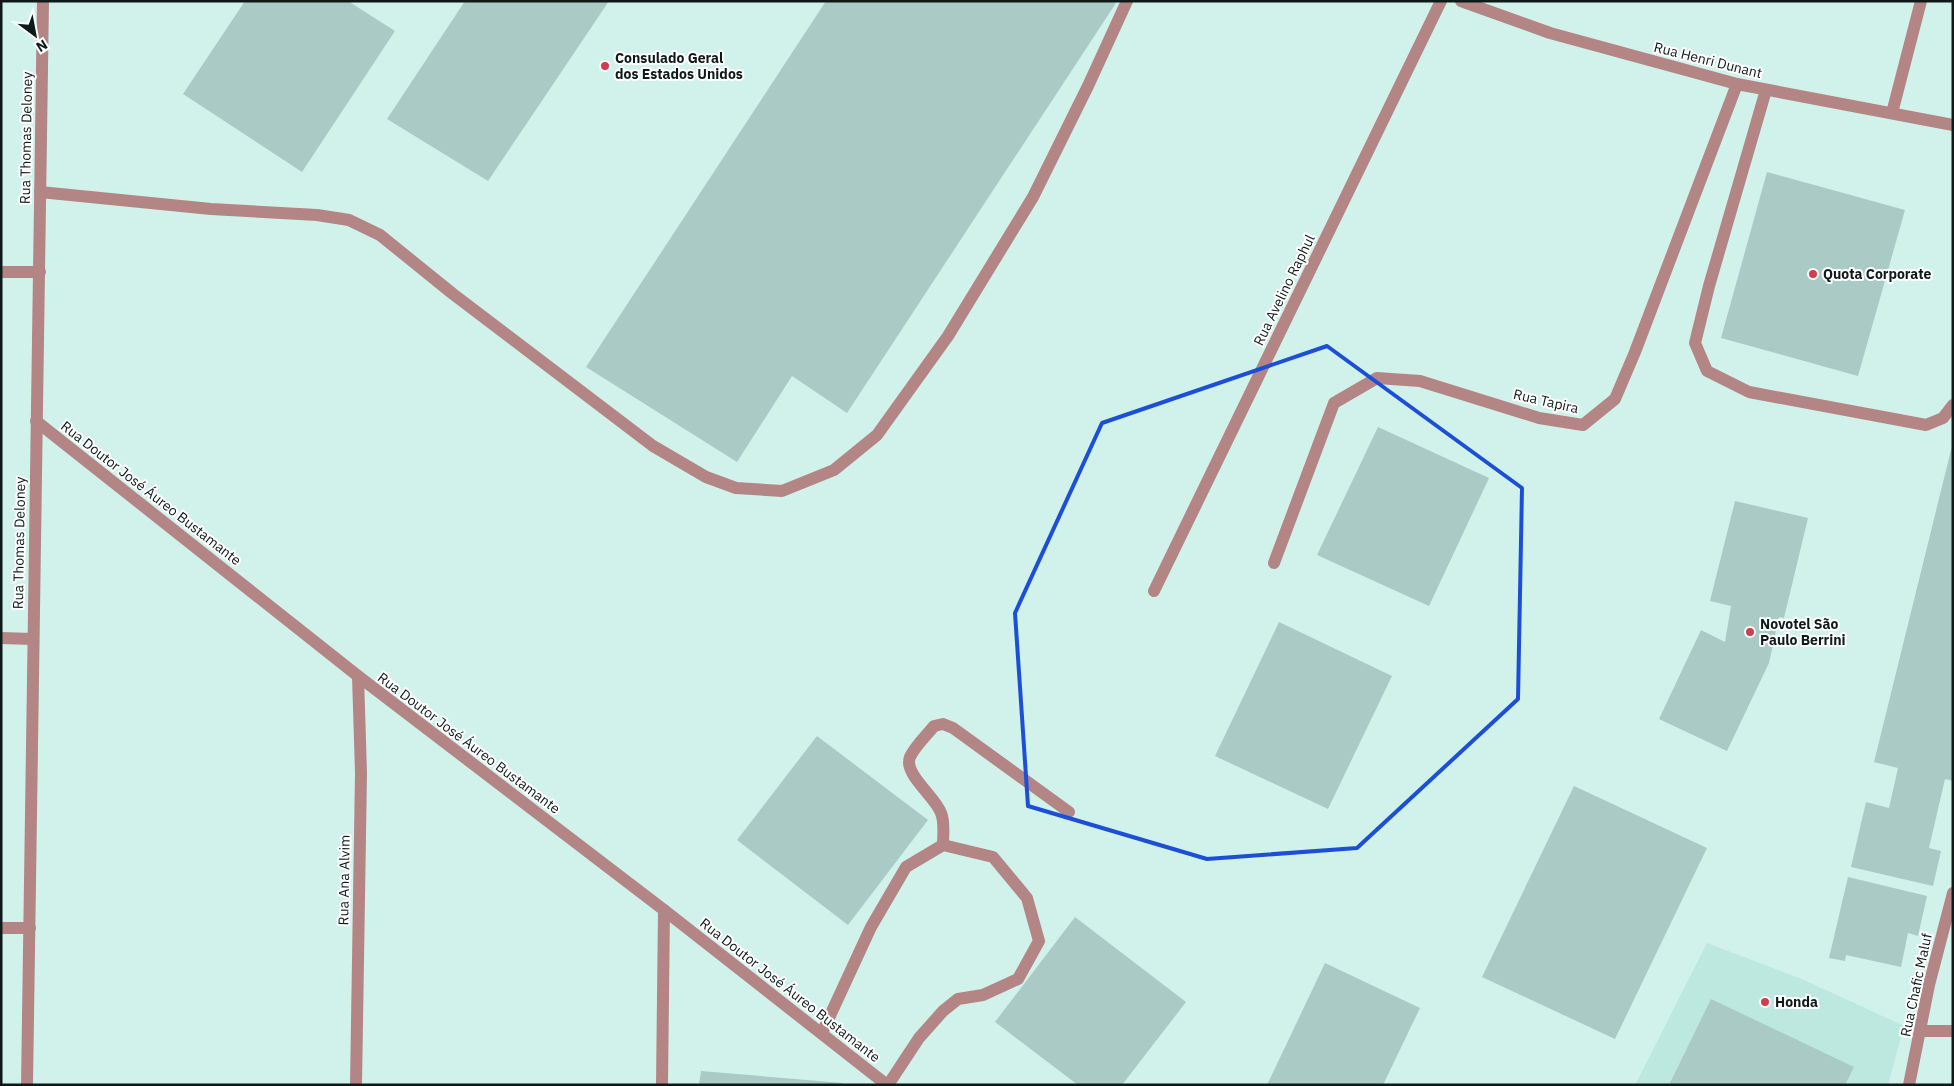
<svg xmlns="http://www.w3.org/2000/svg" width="1954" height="1086" font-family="'IBM Plex Sans',sans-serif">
<rect width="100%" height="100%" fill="#d0f2eb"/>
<path fill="#bde8e0" d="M1707 943 1802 979 1904 1026 1888 1085H1635Z"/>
<g fill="#aacbc5">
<path d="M245 1H348L395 31 302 172 183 94Z"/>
<path d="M465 1H609L488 181 387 119Z"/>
<path d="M826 1H1113L1116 3 847 413 792 376 737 462 586 367Z"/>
<path d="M1767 172 1905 210 1858 376 1721 338Z"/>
<path d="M1378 427 1489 478 1429 606 1317 555Z"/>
<path d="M1952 446 1953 781 1945 779 1929 848 1941 851 1933 886 1851 867 1866 802 1889 808 1898 768 1874 762Z"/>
<path d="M1735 501 1808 518 1784 618 1779 617 1769 663 1727 751 1659 719 1701 630 1725 642 1731 606 1710 601Z"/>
<path d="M1279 622 1392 676 1328 809 1215 756Z"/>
<path d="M817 736 928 820 848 925 737 840Z"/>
<path d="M1574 786 1707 848 1615 1039 1482 977Z"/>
<path d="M1848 877 1927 896 1918 936 1908 933 1901 967 1846 955 1845 961 1829 958Z"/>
<path d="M1075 917 1186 1002 1122 1085H1078L995 1022Z"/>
<path d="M1325 963 1420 1008 1383 1085H1267Z"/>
<path d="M1711 999 1854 1067 1845 1085H1669Z"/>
<path d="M701 1071 843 1083 842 1085H699Z"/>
</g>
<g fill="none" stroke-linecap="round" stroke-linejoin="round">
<g stroke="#b38685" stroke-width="12">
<path d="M1766 90 1709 286 1695 343 1707 371 1749 392 1926 425 1943 418 1953 405"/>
<path d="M40 192 211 209 317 215 349 220 380 235 453 294 653 446 706 477 736 488 782 491 834 470 877 435 948 336 1033 197 1088 86 1127 1"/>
<path d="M1274 563 1334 403 1377 378 1420 381 1539 418 1583 425 1615 399 1635 352 1737 84"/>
<path d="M943 845C943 835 945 822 941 813 936 797 903 774 910 757 915 746 927 735 934 726L943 724 953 728 1069 812"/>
<path d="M822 1033 871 927 906 867 943 845 993 857 1027 898 1039 941 1018 979 983 995 958 999 943 1011 919 1038 888 1085"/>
</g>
<g stroke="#b38685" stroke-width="12">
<path d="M1461 1 1550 33 1737 84 1953 125"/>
<path d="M1892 113 1921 1"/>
<path d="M1 272H40"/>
<path d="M36 421 358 676 664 910 887 1085"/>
<path d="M1154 591 1441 1"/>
<path d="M1 638 33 639"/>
<path d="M1 928H30"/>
<path d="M1921 1031H1953"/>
<path d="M27 1085 43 1"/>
<path d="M356 1085 361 773 358 676"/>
<path d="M662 1085 664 910"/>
<path d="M1909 1085 1929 985 1953 893"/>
</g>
</g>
<path fill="none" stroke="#1d4ed8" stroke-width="4" stroke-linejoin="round" d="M1327 346 1522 488 1518 699 1357 848 1207 859 1028 806 1015 613 1102 423Z"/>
<g fill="#ce3e4c" stroke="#fff" stroke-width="2">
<circle cx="605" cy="66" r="5"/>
<circle cx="1813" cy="274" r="5"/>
<circle cx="1750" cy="632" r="5"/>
<circle cx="1765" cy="1002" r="5"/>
</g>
<g text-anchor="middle" stroke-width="4" stroke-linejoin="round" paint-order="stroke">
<g font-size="14" font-weight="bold" fill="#0d1a17" stroke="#fff" text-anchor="start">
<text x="615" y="63">Consulado Geral<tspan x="615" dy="16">dos Estados Unidos</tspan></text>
<text x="1823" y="279">Quota Corporate</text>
<text x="1760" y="629">Novotel São<tspan x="1760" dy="16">Paulo Berrini</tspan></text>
<text x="1775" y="1007">Honda</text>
</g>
<g font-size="14" fill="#0d1a17" stroke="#fff">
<text transform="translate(1708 60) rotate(14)" y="5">Rua Henri Dunant</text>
<text transform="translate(26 138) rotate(-89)" y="5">Rua Thomas Deloney</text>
<text transform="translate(1284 290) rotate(-64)" y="5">Rua Avelino Raphul</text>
<text transform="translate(1546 401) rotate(13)" y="5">Rua Tapira</text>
<text transform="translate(151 493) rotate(38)" y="5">Rua Doutor José Áureo Bustamante</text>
<text transform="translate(19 543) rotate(-89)" y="5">Rua Thomas Deloney</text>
<text transform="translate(469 743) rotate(37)" y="5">Rua Doutor José Áureo Bustamante</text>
<text transform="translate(344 880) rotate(-89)" y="5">Rua Ana Alvim</text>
<text transform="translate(1916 985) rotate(-78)" y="5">Rua Chafic Maluf</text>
<text transform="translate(790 990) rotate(38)" y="5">Rua Doutor José Áureo Bustamante</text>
</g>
</g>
<rect width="1954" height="1086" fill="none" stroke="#0d1a17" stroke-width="5"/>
<g transform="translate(35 35) rotate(148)" stroke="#ffffff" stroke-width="4" paint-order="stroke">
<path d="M0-4L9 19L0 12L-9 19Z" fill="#0d1a17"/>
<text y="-8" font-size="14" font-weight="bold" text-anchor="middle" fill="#0d1a17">N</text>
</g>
</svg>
